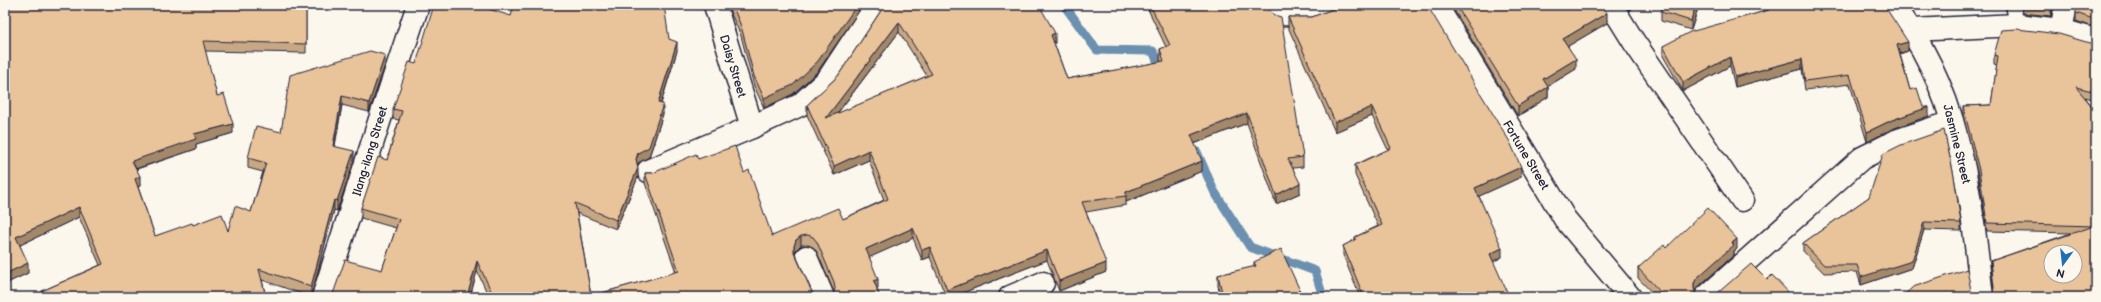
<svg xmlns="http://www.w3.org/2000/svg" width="2101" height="302" font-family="'Balsamiq Sans',sans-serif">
<rect width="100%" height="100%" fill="#fbf7ec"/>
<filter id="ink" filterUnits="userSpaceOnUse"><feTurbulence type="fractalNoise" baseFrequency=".025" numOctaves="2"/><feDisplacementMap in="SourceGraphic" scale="8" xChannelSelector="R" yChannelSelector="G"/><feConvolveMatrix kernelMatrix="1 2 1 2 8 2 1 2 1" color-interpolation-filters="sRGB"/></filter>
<g filter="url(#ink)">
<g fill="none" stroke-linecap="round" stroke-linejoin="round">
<g stroke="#6c90b0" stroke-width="9">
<path d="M1064 5 1097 50 1153 51 1162 72"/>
<path d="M1197 152 1214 191 1250 247 1315 271 1323 297"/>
</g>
<defs>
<path id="lane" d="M2013 5 2017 25"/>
<g id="street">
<path d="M715 5 752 127"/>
<path d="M1273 5 1280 14 1308 15 1333 5"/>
<path d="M1436 5 1565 219 1630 297"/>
<path d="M1611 5 1634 42 1742 200"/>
<path d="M1893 5C1961 91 1970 192 1982 297"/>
<path d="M1912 30 2017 25 2061 30 2096 40"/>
<path d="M2061 30 2066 5"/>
<path d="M648 171 752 127 800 105 828 79 872 12"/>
<path d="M806 257 823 297"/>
<path d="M1010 297 1043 283"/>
<path d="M1706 297 1862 158 1896 141 1952 122"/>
</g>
<path id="secondary" d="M323 297 380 119 418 5"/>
</defs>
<use href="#lane" stroke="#22223b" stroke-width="17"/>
<use href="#street" stroke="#22223b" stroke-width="25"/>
<use href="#secondary" stroke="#22223b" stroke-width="25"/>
<use href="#lane" stroke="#fbf7ec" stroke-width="14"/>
<use href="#street" stroke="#fbf7ec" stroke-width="22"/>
<use href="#secondary" stroke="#fbf7ec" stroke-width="22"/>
</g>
<g fill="#c8a884" stroke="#22223b" fill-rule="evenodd">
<path d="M5 5 306 9V53L205 51 217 96 233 133 196 144V149L137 169 140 186 138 187 155 236 193 225 228 231 251 212 263 172 248 168V158L281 132 385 65 369 112 342 105 335 146 354 161 337 211 334 210 311 297 262 280 266 297H42V291L100 265 79 217 20 245 28 273 5 284Z"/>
<path d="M727 5H863L818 71 793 94 764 108 754 86 741 36Z"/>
<path d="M882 5H1039L1055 43H1054L1067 79 1161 62 1160 59V49L1166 47 1146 5H1265L1303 157V167L1293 168 1300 193 1276 204 1247 123 1194 144 1202 171 1126 202V205L1086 212 1106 272 1059 291 1047 260 952 297H946L930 257 922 260 913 238 869 257 878 289 833 294 834 292 817 252 813 247 808 245H801L796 250 795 253 812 292 816 297H489L477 271 470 297H333V294L382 270 396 228 361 218V208L387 160 399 120 393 119V109L416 64 511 16 669 39 677 51 661 104 663 114 649 157 638 163 637 166 638 177 616 229 577 213 591 296 676 272 645 183V173H653L698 159 744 173 772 236 843 219 884 200 869 160 834 175 807 115V105L838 76 882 9 883 7ZM899 32 927 76 837 114Z"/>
<path d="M1451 5H1602L1607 23 1568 46 1576 69 1548 86V97L1518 116Z"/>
<path d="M1626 5H1637L1629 10Z"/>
<path d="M1663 5H1699L1691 30 1661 21V12Z"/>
<path d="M1760 5H1884L1908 51 1900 54 1910 90 1929 116 1892 129 1867 142 1850 84 1805 90 1802 69 1735 87 1730 66 1683 91 1663 56V46L1764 11Z"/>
<path d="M2021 5H2054L2051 16 2023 13Z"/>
<path d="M2096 5V28L2076 21V13Z"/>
<path d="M1338 7 1521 177 1479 196 1502 257 1493 262 1508 297H1360L1343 255V246L1355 240V237L1378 226 1355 175V165L1388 150 1372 116 1335 132 1288 27V17H1312Z"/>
<path d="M2093 44H2096V100L2085 97 2096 111V297L1993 294 1994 291 1991 269V261L2071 233 1987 231 1979 179 1963 115V106L1991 105 1997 65 1994 64V55Z"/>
<path d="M1869 197 1961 223V231L1924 230 1912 268 1861 285 1857 272 1824 273 1803 251V243Z"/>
<path d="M1666 248 1737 249 1734 251V255L1697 288 1695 292 1697 296 1699 297H1656L1638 278V268Z"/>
<path d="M1254 262 1302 297H1221L1218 286V275L1254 267Z"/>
</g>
<g fill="#a3886b" stroke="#22223b">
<path d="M857 5H863L818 71 793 94 764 108V98Z"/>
<path d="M1629 5H1637L1629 10Z"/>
<path d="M1696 5H1699L1691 30V21Z"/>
<path d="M2052 5H2054L2051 16V8Z"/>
<path d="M1607 13V23L1563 49V39Z"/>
<path d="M899 22V32L826 128V118Z"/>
<path d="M1055 33V43L1051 44V35Z"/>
<path d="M677 42V51L658 112V103Z"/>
<path d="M1908 42V51L1897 54V45Z"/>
<path d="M385 55V65L369 112V103Z"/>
<path d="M1730 57V66L1683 91V82Z"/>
<path d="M1576 59V69L1543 89V79Z"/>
<path d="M1802 59V69L1735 87V77Z"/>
<path d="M1548 87V97L1518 116V106Z"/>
<path d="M342 96V105L333 155V146Z"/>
<path d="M663 104V114L649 157 638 163 636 169V159Z"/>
<path d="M1372 107V116L1335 132V122Z"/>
<path d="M1929 107V116L1892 129 1867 142V132L1892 120Z"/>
<path d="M1247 113V123L1191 145V135Z"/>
<path d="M233 124V133L196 144V149L132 170V161L194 134Z"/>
<path d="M869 150V160L834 175V166Z"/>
<path d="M354 151V161L337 211V201Z"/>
<path d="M1202 161V171L1126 202V192Z"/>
<path d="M1521 167V177L1475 198V188Z"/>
<path d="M638 168V177L616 229V220Z"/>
<path d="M140 176V186L135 189V179Z"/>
<path d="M1300 183V193L1276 204V195Z"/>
<path d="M334 200V210L311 297V287Z"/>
<path d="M79 207V217L16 247V237Z"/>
<path d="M1924 222V230L1912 268 1861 285V277Z"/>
<path d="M913 228V238L866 259V249Z"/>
<path d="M801 236V245L796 250 794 256V246L796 240Z"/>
<path d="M1737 239V249L1734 251V255L1697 288 1694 293V283L1697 278Z"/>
<path d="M930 247V257L922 260V250Z"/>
<path d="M1502 248V257L1490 263V254Z"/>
<path d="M1047 250V260L952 297H947V290Z"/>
<path d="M477 261V271L470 297H467Z"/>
<path d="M28 263V273L5 284V274Z"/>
<path d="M1106 263V272L1059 291V281Z"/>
<path d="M878 279V289L874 291V281Z"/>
<path d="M1508 294V297H1501Z"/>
</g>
<g fill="#e9c399" stroke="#22223b" fill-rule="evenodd">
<path d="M5 5H301V9H306V44L203 41 217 96 224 94 233 124 194 134 196 139 132 161 140 176 135 179 155 236 192 223 193 225 222 214 228 231 235 206 251 212 266 163 248 158 256 126 281 132 290 75 370 51 385 55 369 103 342 96 333 146 354 151 337 201 334 200 311 287 259 269 266 297H45L42 291 103 264 79 207 16 237 28 263 5 274Z"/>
<path d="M434 5H476L511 16 513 9 533 5H664L669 39 677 42 658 103 663 104 649 147 638 153 636 159 638 168 616 220 575 203 591 296 679 271 645 173H653L696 154 698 159 735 146 744 173 749 170 772 236 838 208 843 219 888 199 869 150 834 166 807 105 838 76 882 9 884 5H1039L1055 33 1051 35 1067 79 1164 61 1160 49 1170 45 1150 5H1265L1274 15 1281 17 1303 157 1288 159 1300 183 1276 195 1247 113 1191 135 1202 161 1126 192V196L1082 202 1106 263 1059 281 1047 250 947 290 930 247 922 250 913 228 866 249 878 279 874 281 880 297H830L833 294 835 289 834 282 817 242 813 237 808 235 801 236 796 240 794 246V252L812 292 816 297H494L477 261 467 297H340L333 294 345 260 382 270 399 219 361 208 378 157 387 160 402 111 393 109 409 62 416 64ZM899 22 932 74 826 118Z"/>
<path d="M732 5H857L818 61 793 85 764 98 754 76 741 26Z"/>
<path d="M1340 5H1427L1510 142 1521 167 1475 188 1502 248 1490 254 1508 294 1501 297H1364L1343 246 1356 239 1355 237 1382 225 1355 165 1391 148 1372 107 1335 122 1288 17H1312L1338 7Z"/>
<path d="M1456 5H1602L1607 13 1563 39 1576 59 1543 79 1548 87 1518 106Z"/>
<path d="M1663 5H1696L1691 21 1661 12Z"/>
<path d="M1766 5H1884L1908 42 1897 45 1910 90 1917 88 1923 107H1929L1892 120 1867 132 1850 75 1805 81 1802 59 1735 77 1730 57 1683 82 1663 46 1690 32 1769 10Z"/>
<path d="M2027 5H2052L2051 8Z"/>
<path d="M2076 5H2096V20L2076 13Z"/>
<path d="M2017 29 2059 34 2093 44H2096V92L2076 87 2096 111V297H1991L1993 294 1994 287 1991 261 2094 226 1987 223 1979 170 1963 106 1991 105 1998 56 1994 55 2001 30ZM2051 252H2075V276H2051Z"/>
<path d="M1944 130 1954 176 1961 223 1924 222 1912 261 1861 277 1857 265H1824L1803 243 1869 197 1883 154 1901 145Z"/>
<path d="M1708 208 1737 239 1732 243 1734 245 1697 278 1694 283V289L1697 296 1699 297H1665L1638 268 1664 245 1666 248Z"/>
<path d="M1281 249 1302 295 1299 297H1223L1218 275 1256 266 1254 262Z"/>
<path d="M1751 264 1767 280 1772 275 1792 296 1790 297H1713Z"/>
<path d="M1967 269 1972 296 1974 297H1902L1913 287Z"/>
</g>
</g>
<g text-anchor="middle" stroke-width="3.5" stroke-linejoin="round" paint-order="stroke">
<g font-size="12" fill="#22223b" stroke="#fbf7ec">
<text transform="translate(733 66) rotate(73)" y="4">Daisy Street</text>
<text transform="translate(1957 144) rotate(76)" y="4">Jasmine Street</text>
<text transform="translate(370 151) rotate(-73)" y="4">Ilang-ilang Street</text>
<text transform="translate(1526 155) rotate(59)" y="4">Fortune Street</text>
</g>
</g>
<rect width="2101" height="302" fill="none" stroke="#fbf7ec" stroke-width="20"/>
<rect x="10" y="10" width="2081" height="282" fill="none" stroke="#22223b" stroke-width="1.5" filter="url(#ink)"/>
<g transform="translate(2063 264) rotate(195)"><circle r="19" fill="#fbf7ec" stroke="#a4a2a5"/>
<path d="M0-3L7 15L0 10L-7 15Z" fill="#1f6fb2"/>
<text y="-6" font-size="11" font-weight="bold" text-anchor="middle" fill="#22223b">N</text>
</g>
</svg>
